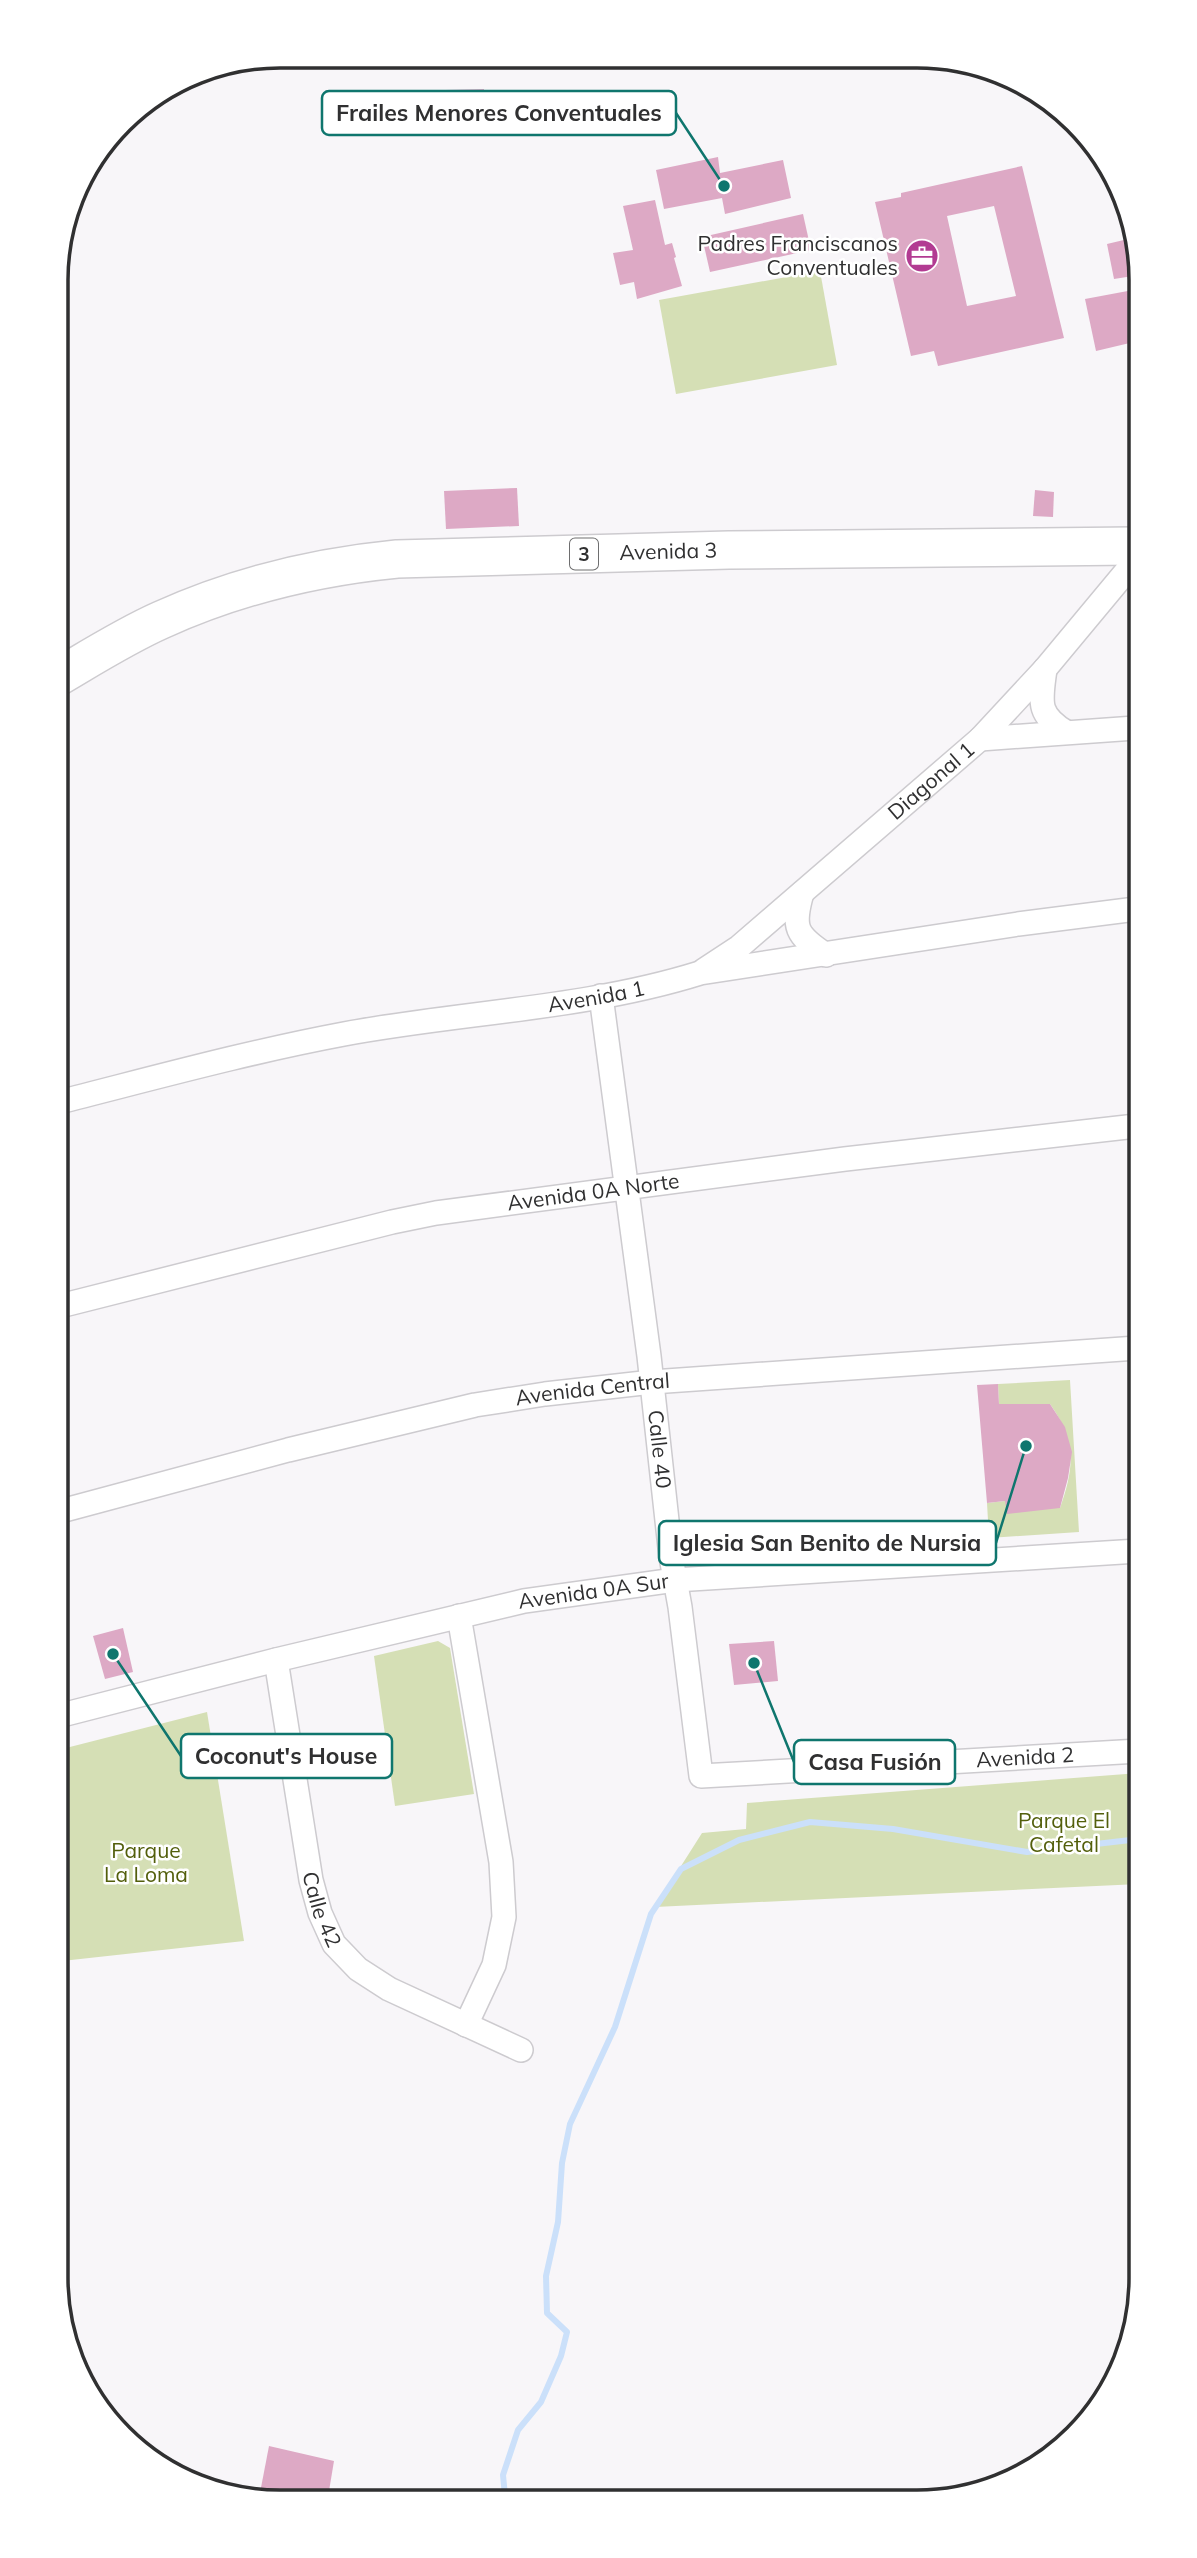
<svg xmlns="http://www.w3.org/2000/svg" width="1197" height="2558" font-family="Mulish,sans-serif">
<rect width="100%" height="100%" fill="#f8f6f9"/>
<g fill="#d5dfb5">
<path d="M820 271 837 365 676 394 659 300Z"/>
<path d="M1070 1380 1079 1532 989 1538 987 1503 1005 1501 1060 1508C1075 1466 1076 1441 1050 1404H999L998 1384Z"/>
<path d="M438 1641 450 1648 474 1794 395 1806 374 1656Z"/>
<path d="M207 1712 244 1941 62 1961V1749Z"/>
<path d="M1139 1773V1884L655 1907 702 1833 746 1829 747 1803Z"/>
</g>
<g fill="none" stroke-linecap="round" stroke-linejoin="round">
<path stroke="#cbe0fa" stroke-width="6" d="M505 2496 503 2475 518 2430 541 2402 561 2356 567 2332 547 2313 546 2276 558 2222 562 2163 570 2124 615 2027 651 1914 681 1869 739 1840 810 1822 893 1829 1027 1852 1139 1839"/>
</g>
<g fill="#dda9c5" fill-rule="evenodd">
<path d="M484 89V122L446 123 445 90Z"/>
<path d="M718 157 720 173 783 160 791 198 725 214 722 198 664 209 656 170Z"/>
<path d="M1022 166 1064 338 938 366 934 351 911 356 875 202 901 197V193ZM994 206 1016 296 967 306 947 216Z"/>
<path d="M655 200 665 245 672 243 676 257 674 258 682 286 637 299 634 282 620 285 613 253 633 250 623 206Z"/>
<path d="M803 214 811 250 710 272 702 237Z"/>
<path d="M1128 239 1133 276 1114 279 1107 244Z"/>
<path d="M1133 290 1134 342 1096 351 1085 299Z"/>
<path d="M517 488 519 526 446 529 444 491Z"/>
<path d="M1035 490 1054 492 1053 517 1033 516Z"/>
<path d="M998 1384 999 1404H1050L1065 1427 1072 1452 1068 1478 1060 1508 1007 1514 1005 1501 987 1503 977 1385Z"/>
<path d="M123 1628 133 1672 105 1679 93 1636Z"/>
<path d="M774 1641 778 1681 734 1685 729 1644Z"/>
<path d="M269 2446 334 2461 328 2497 259 2498Z"/>
</g>
<g fill="none" stroke-linecap="round" stroke-linejoin="round">
<defs>
<g id="street">
<path d="M1045 669C1041 701 1036 714 1066 732"/>
<path d="M980 739 1135 728"/>
<path d="M802 893C792 928 796 935 826 955"/>
<path id="s1" d="M704 970 739 947 980 739 1045 669 1134 562"/>
<path id="s2" d="M601 996 649 1356 671 1557 680 1607 701 1776 1139 1751"/>
<path id="s3" d="M59 1102C154 1078 248 1052 344 1034 462 1012 585 1009 700 973L1018 924 1136 909"/>
<path id="s4" d="M60 1306 392 1222 436 1213 845 1159 1136 1126"/>
<path id="s5" d="M61 1511 288 1450 475 1405 545 1394 652 1382 1137 1348"/>
<path d="M459 1616 501 1862 504 1917 494 1965 466 2025"/>
<path id="s6" d="M276 1660 311 1880 320 1913 334 1944 358 1969 389 1989 521 2050"/>
<path id="s7" d="M62 1715 276 1660 524 1601 675 1580 1138 1551"/>
</g>
<g id="primary">
<path id="s8" d="M58 677C92 657 125 636 161 620 236 586 315 567 397 559L729 550 1134 546"/>
</g>
</defs>
<use href="#street" stroke="#cdcbcf" stroke-width="26"/>
<use href="#primary" stroke="#cdcbcf" stroke-width="40"/>
<use href="#street" stroke="#fff" stroke-width="23"/>
<use href="#primary" stroke="#fff" stroke-width="37"/>
</g>
<defs>
<symbol id="office-disc" viewBox="-11 -11 22 22"><circle r="9.5" fill="#b23b92" stroke="#fff"/><path d="M-6-3h4V-5.5h4V-3h4V5H-6ZM-1-4.5V-3h2v-1.5ZM-6 0V1H6V0Z" fill="#fff"/></symbol>
</defs>
<g fill-rule="evenodd">
<use href="#office-disc" x="903" y="237" width="38" height="38"/>
</g>
<g text-anchor="middle" stroke-width="5" stroke-linejoin="round" paint-order="stroke">
<rect fill="#fff" stroke="#6e6e6f" stroke-width="2" x="570" y="538.5" width="28" height="31" rx="5"/>
<g font-size="19" font-weight="bold" fill="#303031">
<text x="584" y="561">3</text>
</g>
<g font-size="21" fill="#303031" stroke="#fff" text-anchor="end">
<text x="898" y="251">Padres Franciscanos<tspan x="898" dy="24">Conventuales</tspan></text>
</g>
<g font-size="21" fill="#303031" stroke="#fff">
<text dy="7" stroke="none"><textPath href="#s8" startOffset="634">Avenida 3</textPath></text>
<text dy="7" stroke="none"><textPath href="#s1" startOffset="296">Diagonal 1</textPath></text>
<text dy="7" stroke="none"><textPath href="#s3" startOffset="548">Avenida 1</textPath></text>
<text dy="7" stroke="none"><textPath href="#s4" startOffset="546">Avenida 0A Norte</textPath></text>
<text dy="7" stroke="none"><textPath href="#s5" startOffset="546">Avenida Central</textPath></text>
<text dy="7" stroke="none"><textPath href="#s2" startOffset="457">Calle 40</textPath></text>
<text dy="7" stroke="none"><textPath href="#s7" startOffset="546">Avenida 0A Sur</textPath></text>
<text dy="7" stroke="none"><textPath href="#s2" startOffset="1111">Avenida 2</textPath></text>
<text dy="7" stroke="none"><textPath href="#s6" startOffset="254">Calle 42</textPath></text>
</g>
<g font-size="21" fill="#535f0c" stroke="#fff">
<text x="1064" y="1828">Parque El<tspan x="1064" dy="24">Cafetal</tspan></text>
<text x="146" y="1858">Parque<tspan x="146" dy="24">La Loma</tspan></text>
</g>
</g>
<path d="M0 0H1197V2558H0ZM280 68H917A212 212 0 0 1 1129 280V2278A212 212 0 0 1 917 2490H280A212 212 0 0 1 68 2278V280A212 212 0 0 1 280 68Z" fill="#fff" fill-rule="evenodd"/>
<path fill="none" stroke="#303031" stroke-width="3.5" d="M280 68H917A212 212 0 0 1 1129 280V2278A212 212 0 0 1 917 2490H280A212 212 0 0 1 68 2278V280A212 212 0 0 1 280 68Z"/>
<path fill="none" stroke="#0f766e" stroke-width="2.5" d="M724 186L676 113M1026 1446L996 1543M113 1654L181 1756M754 1663L794 1762"/>
<g fill="#0f766e" stroke="#fff" stroke-width="2.5">
<circle cx="724" cy="186" r="7"/>
<circle cx="1026" cy="1446" r="7"/>
<circle cx="113" cy="1654" r="7"/>
<circle cx="754" cy="1663" r="7"/>
</g>
<g fill="#fff" stroke="#0f766e" stroke-width="2.5">
<rect x="322" y="91" width="354" height="44" rx="7"/>
<rect x="659" y="1521" width="337" height="44" rx="7"/>
<rect x="181" y="1734" width="211" height="44" rx="7"/>
<rect x="794" y="1740" width="161" height="44" rx="7"/>
</g>
<g font-size="23" text-anchor="middle" font-weight="bold" fill="#303031">
<text x="499" y="121">Frailes Menores Conventuales</text>
<text x="827" y="1551">Iglesia San Benito de Nursia</text>
<text x="286" y="1764">Coconut's House</text>
<text x="875" y="1770">Casa Fusión</text>
</g>
</svg>
